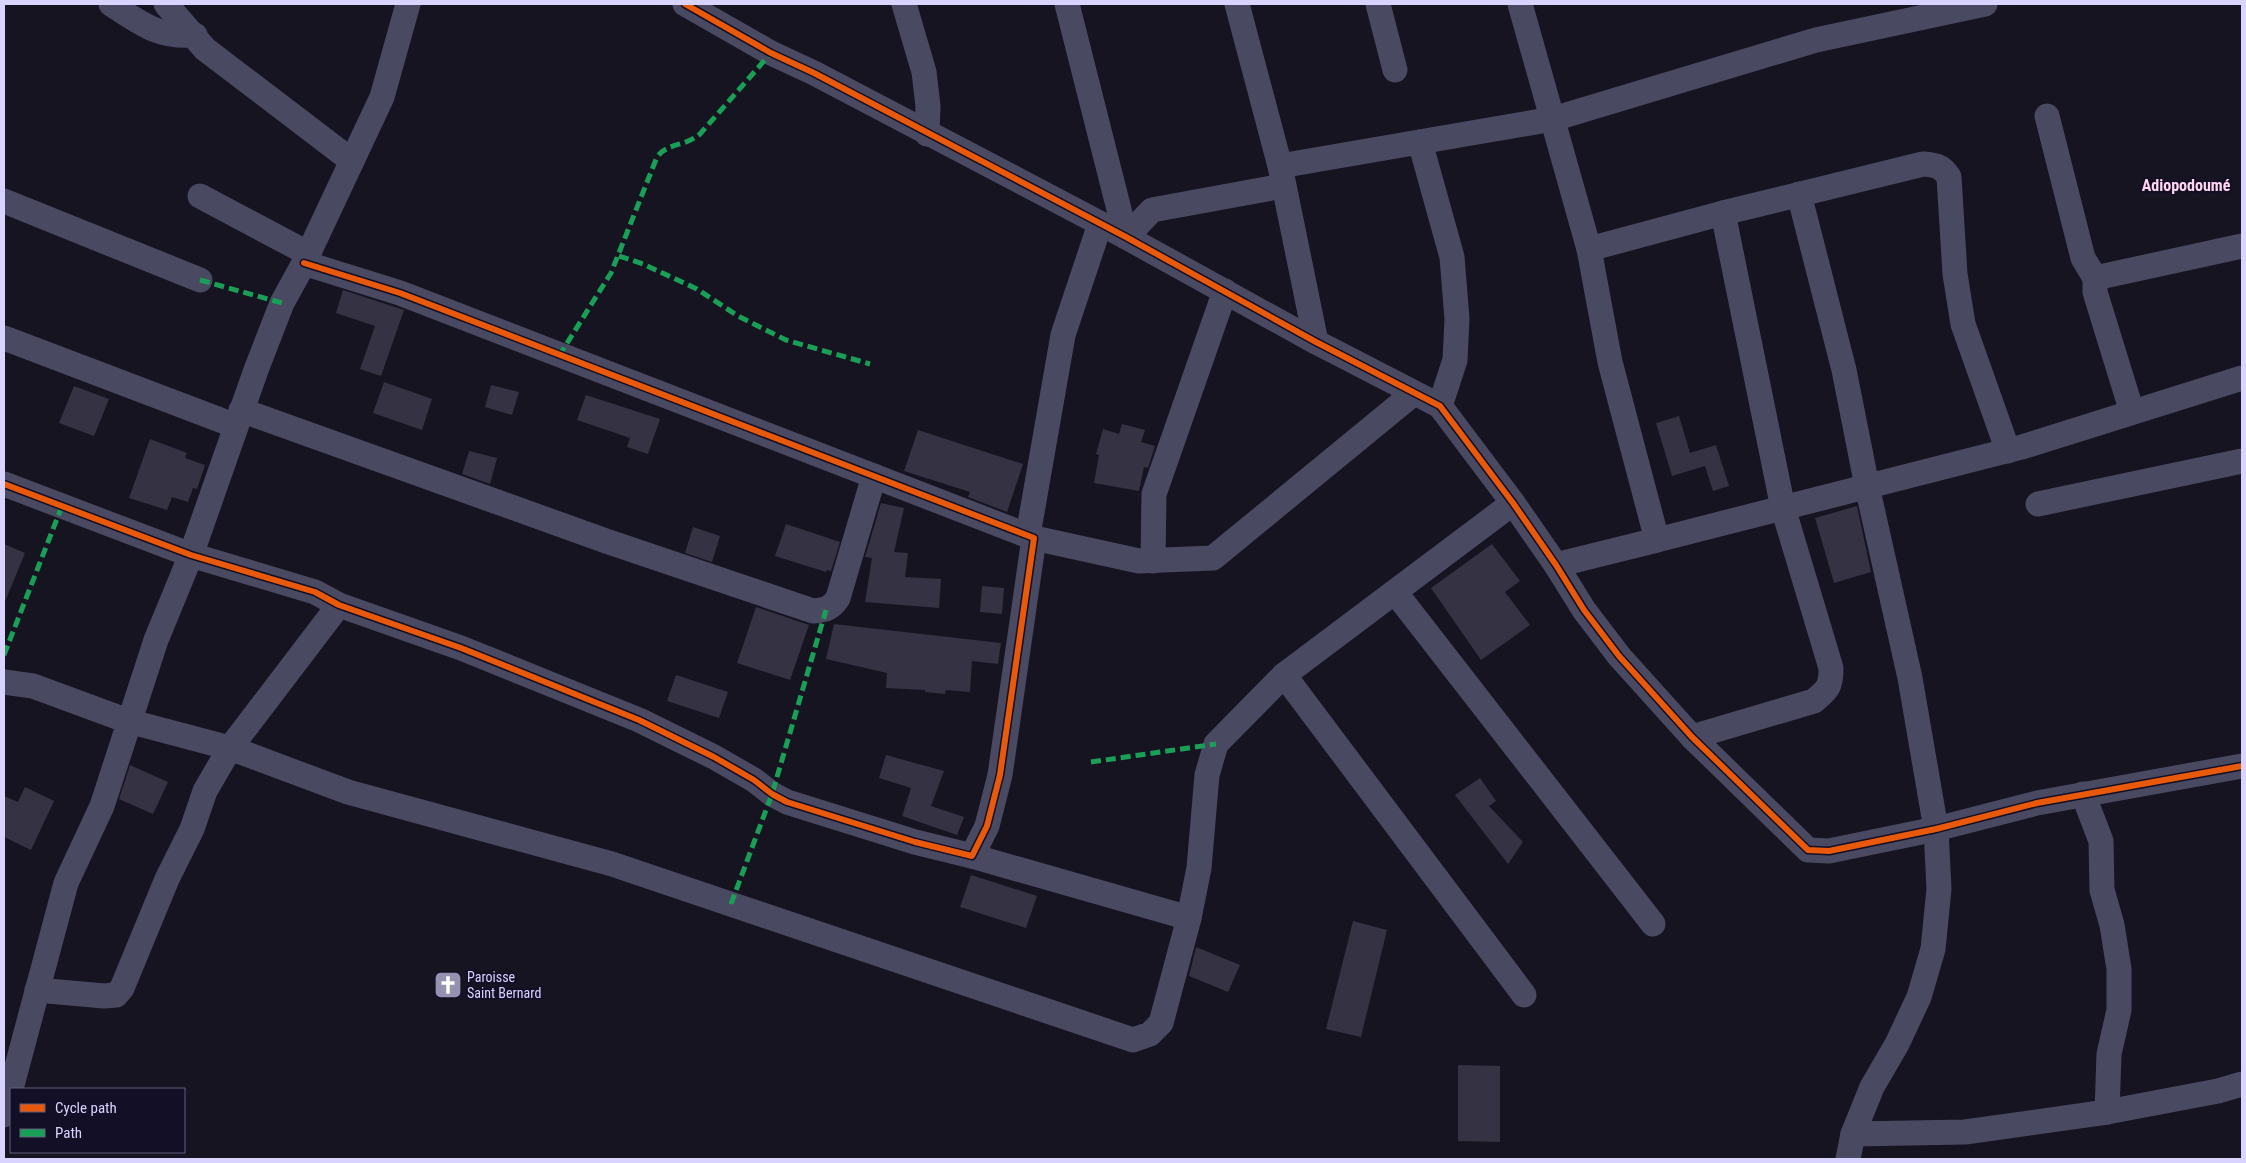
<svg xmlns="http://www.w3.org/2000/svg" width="2246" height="1163" font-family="'Roboto Condensed',sans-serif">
<rect width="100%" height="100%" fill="#161421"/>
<g fill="#343243">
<path d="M343 290 404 310 381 376 360 369 375 326 336 313Z"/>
<path d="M384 382 432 399 422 430 373 413Z"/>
<path d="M491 385 519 392 512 415 485 407Z"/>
<path d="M74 386 109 399 94 436 59 423Z"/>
<path d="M586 395 660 419 648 454 627 447 630 438 577 420Z"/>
<path d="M1679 416 1690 453 1716 445 1729 486 1713 491 1705 466 1672 476 1656 423Z"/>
<path d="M1122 424 1145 430 1141 442 1155 446 1148 468 1144 467 1139 491 1094 483 1099 455 1096 454 1103 429 1119 434Z"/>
<path d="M918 430 1023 464 1007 512 968 497 970 492 904 471Z"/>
<path d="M150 439 187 453 185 458 205 465 197 489 193 488 188 502 172 497 167 510 129 498Z"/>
<path d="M469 451 497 458 490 484 462 474Z"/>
<path d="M881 503 904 508 894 552 908 553 905 577 941 579 939 608 865 602 872 558 865 557Z"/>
<path d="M1857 506 1871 572 1834 583 1815 518Z"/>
<path d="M786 524 840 542 831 571 827 570 826 572 775 556Z"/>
<path d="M693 527 720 536 712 562 685 553Z"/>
<path d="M4 544 25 553 4 604Z"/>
<path d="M1492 544 1520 581 1505 592 1530 625 1481 660 1431 588Z"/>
<path d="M982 586 1004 588 1002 614 980 612Z"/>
<path d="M756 607 809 625 790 680 737 663Z"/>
<path d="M834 624 1001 643 998 664 972 661 970 692 946 690 945 694 925 692V690L886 688 887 673 826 659Z"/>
<path d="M676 675 728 692 719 718 667 701Z"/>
<path d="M886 755 944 771 931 806 964 817 957 835 902 816 911 788 879 778Z"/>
<path d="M130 765 168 782 153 814 119 799Z"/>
<path d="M1480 778 1496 801 1489 806 1523 842 1508 864 1455 795Z"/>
<path d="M25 787 54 801 31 850 4 837V796L18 802Z"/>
<path d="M971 875 1037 896 1026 928 960 907Z"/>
<path d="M1353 921 1387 930 1361 1037 1326 1029Z"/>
<path d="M1196 947 1240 965 1228 992 1189 976Z"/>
<path d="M1458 1065 1500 1066V1142L1458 1141Z"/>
</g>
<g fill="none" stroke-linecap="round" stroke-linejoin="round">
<g stroke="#4a4962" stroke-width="25">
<path d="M111 4C140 23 158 38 195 35"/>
<path d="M166 4 205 49 352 161"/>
<path d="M685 4 771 53 814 73 1126 237 1316 342 1440 406 1513 503 1556 565 1584 610 1619 656 1692 737 1808 850 1829 851 1936 829 2037 803 2242 766"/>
<path d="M904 4 924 72 928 106 927 134"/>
<path d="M1067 4 1126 237"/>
<path d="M1237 4 1280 166 1316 342"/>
<path d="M1378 4 1395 70"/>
<path d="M1520 4 1589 249 1610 362 1657 540 1556 565"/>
<path d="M2047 116 2083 258 2095 278V292L2132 412"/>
<path d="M1420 142 1452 257 1457 319 1455 360 1440 406"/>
<path d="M1280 166 1553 119 1816 40 1985 4"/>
<path d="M1799 194 1844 370 1867 486 1910 678 1936 829 1939 889 1933 949 1919 997 1897 1044 1872 1087 1853 1134 1848 1159"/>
<path d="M200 196 309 254"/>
<path d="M4 201 200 280"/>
<path d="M1126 237 1152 210 1283 186"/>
<path d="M1589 249 1723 213 1923 164C1936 165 1942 166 1949 177L1955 274 1963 324 2008 451"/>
<path d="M2095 278 2242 246"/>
<path d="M4 338 236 426"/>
<path d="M241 410 606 541 813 611C825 610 831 609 838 598L874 476"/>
<path d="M4 484 191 555 315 592 339 605 461 648 555 686 639 720 714 757 754 780 772 794 787 802 915 842 972 856 987 826 1000 775 1034 538 400 293 304 263"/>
<path d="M2038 504 2242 461"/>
<path d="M1028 535 1063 335 1100 224"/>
<path d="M1034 538 1139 561 1213 558 1414 393"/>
<path d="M1657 540 2022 447 2242 378"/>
<path d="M1153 561 1154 494 1225 291"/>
<path d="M1395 592 1653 924"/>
<path d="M1284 675 1524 995"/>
<path d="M4 682 33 686 128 721 230 748 348 792 612 864 1133 1040 1150 1034 1161 1023 1189 918 1199 868 1207 775 1216 744 1284 675 1513 503"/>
<path d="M1692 737 1814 701C1828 689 1831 687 1831 668L1783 508 1723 213"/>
<path d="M2083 794 2101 841 2102 890 2112 925 2119 969V1010L2109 1054 2107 1112"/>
<path d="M972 856 1189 918"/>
<path d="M37 990 104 996 116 995 122 988 167 879 192 829 205 791 230 748 339 605"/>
<path d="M4 1115 66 883 102 806 156 640 191 555 256 370 282 303 304 263 382 97 408 4"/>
<path d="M1853 1134 1965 1132 2107 1112 2218 1091 2242 1084"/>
</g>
<g stroke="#1a9f57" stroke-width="5" stroke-dasharray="10 5" stroke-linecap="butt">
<path d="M619 256 643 264 697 289 738 316 786 340 870 364"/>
<path d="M200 280 282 303"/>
<path d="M559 356 611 273 657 157C668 142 685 147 700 134L771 53"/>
<path d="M4 655 62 506"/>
<path d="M1091 762 1216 744"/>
<path d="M731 904 772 794 826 610"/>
</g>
<defs>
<g id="cycleway">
<path d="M685 4 771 53 814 73 1126 237 1316 342 1440 406 1513 503 1556 565 1584 610 1619 656 1692 737 1808 850 1829 851 1936 829 2037 803 2242 766"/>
<path d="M4 484 191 555 315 592 339 605 461 648 555 686 639 720 714 757 754 780 772 794 787 802 915 842 972 856 987 826 1000 775 1034 538 400 293 304 263"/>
</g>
</defs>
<use href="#cycleway" stroke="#130f26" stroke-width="9"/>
<use href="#cycleway" stroke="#e8590c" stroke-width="6"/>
</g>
<defs>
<symbol id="church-square" viewBox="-11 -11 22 22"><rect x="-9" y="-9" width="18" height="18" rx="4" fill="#9591b1" stroke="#130f26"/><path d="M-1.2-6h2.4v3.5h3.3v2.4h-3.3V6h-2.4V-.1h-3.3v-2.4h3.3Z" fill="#fff"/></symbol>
</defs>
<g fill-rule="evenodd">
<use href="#church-square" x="432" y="969" width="32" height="32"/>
</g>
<g text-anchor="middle" stroke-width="4" stroke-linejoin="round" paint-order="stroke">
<g font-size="14" fill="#d9d4ff" stroke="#130f26" text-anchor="start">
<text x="467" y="982">Paroisse<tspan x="467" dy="16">Saint Bernard</tspan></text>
</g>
<g font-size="16" font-weight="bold" fill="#ffd6f0" stroke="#130f26">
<text x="2186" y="191">Adiopodoumé</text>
</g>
</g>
<rect width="2246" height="1163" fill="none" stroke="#d9d4ff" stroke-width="10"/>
<rect x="10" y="1088" width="175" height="65" fill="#130f26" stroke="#625e7d"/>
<rect x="20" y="1104" width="25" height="8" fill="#e8590c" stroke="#625e7d"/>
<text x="55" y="1113" font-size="15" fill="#d9d4ff">Cycle path</text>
<rect x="20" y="1129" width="25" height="8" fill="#1a9f57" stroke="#625e7d"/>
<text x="55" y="1138" font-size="15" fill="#d9d4ff">Path</text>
</svg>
